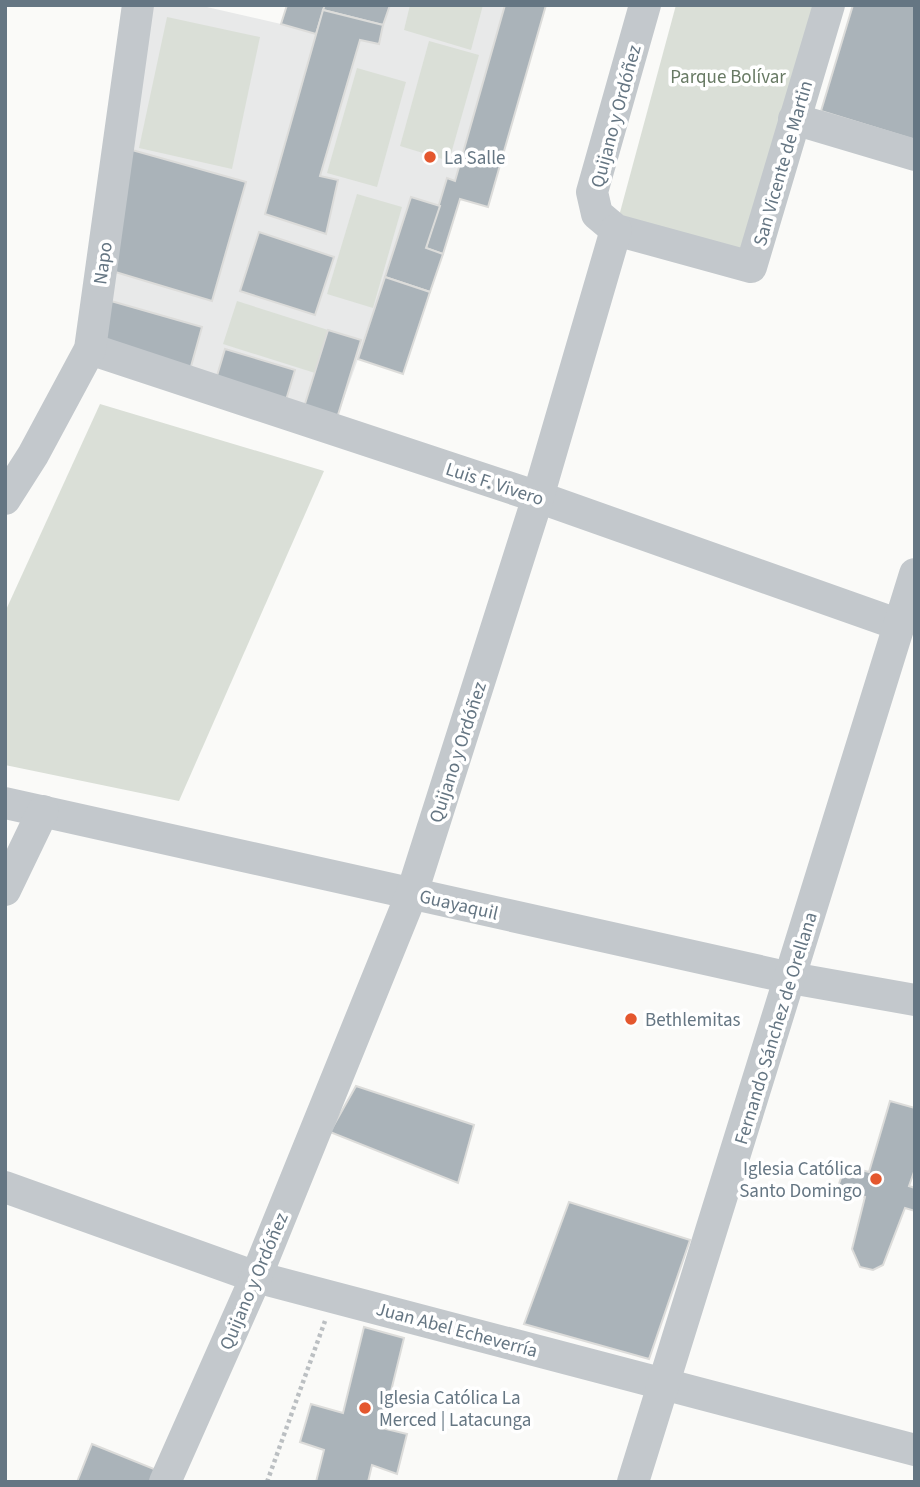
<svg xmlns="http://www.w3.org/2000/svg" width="920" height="1487" font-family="'Source Sans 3',sans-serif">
<rect width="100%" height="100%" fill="#fafaf8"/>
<path fill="#e8e9e9" d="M147 5H198L281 24 287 5H546L488 207 460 199 403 374 358 359 337 418 102 342Z"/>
<g fill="#dadfd7">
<path d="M410 5H483L471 50 404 30Z"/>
<path d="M676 5H824L744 254 619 216Z"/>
<path d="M167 17 260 37 232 169 139 148Z"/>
<path d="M429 41 479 55 449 161 400 146Z"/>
<path d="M357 68 406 82 377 187 327 173Z"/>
<path d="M357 194 402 207 373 308 327 294Z"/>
<path d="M237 301 328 330 315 373 223 344Z"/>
<path d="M100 404 324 471 179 801 5 765V612Z"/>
</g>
<g fill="#aab3b9" stroke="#dcdcda" stroke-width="2">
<path d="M287 5H325L316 34 281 24Z"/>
<path d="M325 5H390L383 25 323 10Z"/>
<path d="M505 5H546L488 207 460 199 443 254 426 248 447 178 455 181Z"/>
<path d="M853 5H915V140L821 111Z"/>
<path d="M323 10 383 25 379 44 360 40 320 176 338 180 326 234 265 214Z"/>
<path d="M132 150 246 182 212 301 112 271Z"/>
<path d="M411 197 440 206 426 248 443 254 430 292 385 277Z"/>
<path d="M259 232 334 257 315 315 240 291Z"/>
<path d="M385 277 430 292 403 374 358 359Z"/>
<path d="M111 301 202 327 190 370 102 342Z"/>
<path d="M328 330 361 340 337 418 304 407Z"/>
<path d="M225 349 295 370 286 400 216 379Z"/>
<path d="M356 1086 474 1125 458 1183 330 1132Z"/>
<path d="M890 1101 915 1108V1169L909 1186 915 1188V1211L905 1208 883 1265 873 1270 860 1267 852 1249 865 1197 838 1187 845 1166 869 1172Z"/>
<path d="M569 1202 690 1240 649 1359 524 1324Z"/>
<path d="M364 1327 404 1338 382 1428 407 1434 397 1474 372 1465 368 1482H316L324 1450 300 1442 311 1404 343 1413Z"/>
<path d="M92 1444 159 1471 155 1482H77Z"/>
</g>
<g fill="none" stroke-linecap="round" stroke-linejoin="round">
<path stroke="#bbbfc2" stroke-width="4.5" stroke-dasharray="3.5 3.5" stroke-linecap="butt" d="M267 1482 325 1321"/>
<g stroke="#c3c8cc" stroke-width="32">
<path d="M645 5 592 192 597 214 616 230 751 267 829 5"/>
<path d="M794 119 915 155"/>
<path d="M90 349 538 497 897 624"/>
<path d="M5 499 33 455 90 349 138 5"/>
<path d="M5 803 791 978 915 1000"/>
<path d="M5 890 43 811"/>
<path d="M5 1187 256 1277 915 1450"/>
<path d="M165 1482 256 1277 412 893 538 497 616 230"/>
<path d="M633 1482 915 574"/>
</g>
</g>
<g fill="#e4572e" stroke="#fff" stroke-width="2.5">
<circle cx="430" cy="157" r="7"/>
<circle cx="631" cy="1019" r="7"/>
<circle cx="876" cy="1179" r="7"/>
<circle cx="365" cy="1408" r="7"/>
</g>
<g text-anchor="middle" stroke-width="7" stroke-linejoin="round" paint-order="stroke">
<g font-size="19" fill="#687a64" stroke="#fff">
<text x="728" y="83">Parque Bolívar</text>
</g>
<g font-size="19" fill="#657683" stroke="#fff">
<text transform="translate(615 116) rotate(-75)" y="7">Quijano y Ordóñez</text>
<text transform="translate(782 163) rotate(-74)" y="7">San Vicente de Martin</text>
<text transform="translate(102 263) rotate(-82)" y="7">Napo</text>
<text transform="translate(495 483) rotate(18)" y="7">Luis F. Vivero</text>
<text transform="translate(457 752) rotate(-72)" y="7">Quijano y Ordóñez</text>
<text transform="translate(459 904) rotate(13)" y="7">Guayaquil</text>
<text transform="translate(775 1028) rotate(-73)" y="7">Fernando Sánchez de Orellana</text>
<text transform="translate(253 1281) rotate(-67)" y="7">Quijano y Ordóñez</text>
<text transform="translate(457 1329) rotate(15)" y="7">Juan Abel Echeverría</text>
</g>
<g font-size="19" fill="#657683" stroke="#fff" text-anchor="start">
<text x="444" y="164">La Salle</text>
<text x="645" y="1026">Bethlemitas</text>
<text x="862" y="1175" text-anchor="end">Iglesia Católica<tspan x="862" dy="22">Santo Domingo</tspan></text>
<text x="379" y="1404">Iglesia Católica La<tspan x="379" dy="22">Merced | Latacunga</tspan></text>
</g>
</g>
<rect width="920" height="1487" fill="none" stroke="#657683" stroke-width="14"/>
</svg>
